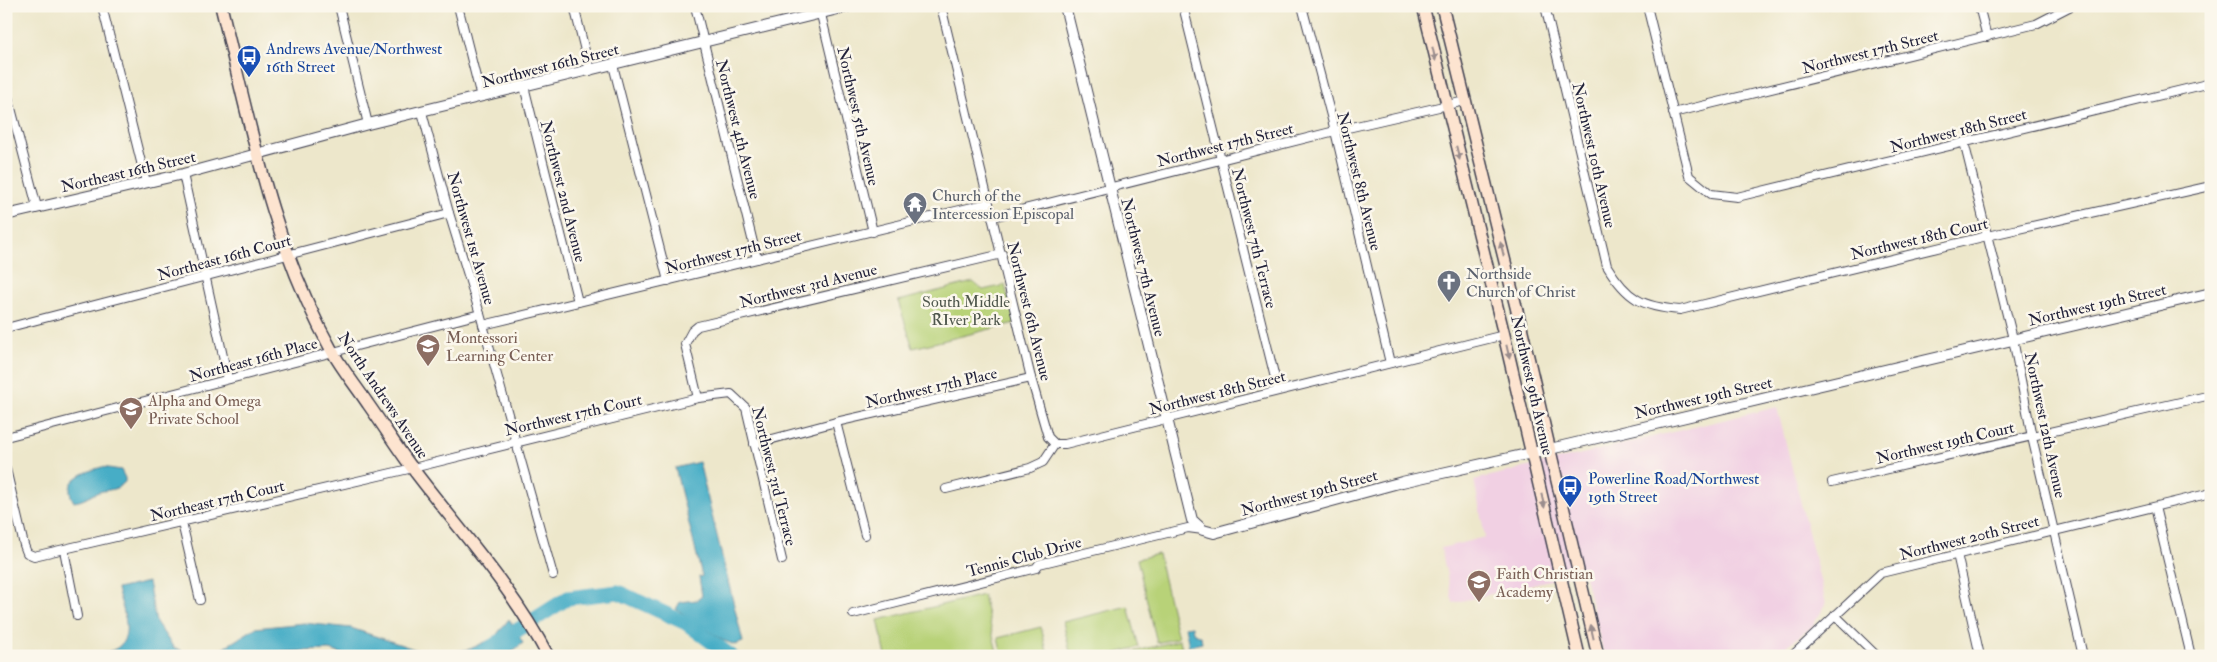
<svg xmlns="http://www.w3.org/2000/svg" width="2217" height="662" font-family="'IM FELL Double Pica',serif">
<rect width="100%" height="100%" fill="#fbf7ec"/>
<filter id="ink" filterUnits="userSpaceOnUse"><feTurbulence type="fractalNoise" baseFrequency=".02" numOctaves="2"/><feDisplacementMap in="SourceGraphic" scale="10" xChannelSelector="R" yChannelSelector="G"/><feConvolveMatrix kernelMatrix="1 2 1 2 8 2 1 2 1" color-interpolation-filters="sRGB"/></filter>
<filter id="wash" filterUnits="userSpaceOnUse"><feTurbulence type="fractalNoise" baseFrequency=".0096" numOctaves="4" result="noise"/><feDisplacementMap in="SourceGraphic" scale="20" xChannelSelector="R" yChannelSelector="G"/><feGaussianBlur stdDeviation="1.12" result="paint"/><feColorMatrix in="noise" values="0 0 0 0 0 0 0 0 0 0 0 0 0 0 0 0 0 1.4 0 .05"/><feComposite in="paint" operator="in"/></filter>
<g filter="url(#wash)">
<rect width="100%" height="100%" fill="#ede7cb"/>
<path fill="#f1d0e3" d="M1777 407 1826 604 1812 627 1786 646 1744 656H1604L1584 572 1453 603 1441 548 1485 537 1474 480Z"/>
<g fill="#b8d278" stroke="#6d7a5a">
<path d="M973 282 983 290 1005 285 1015 323 913 348 898 301Z"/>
<path d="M1158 554 1178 638 1157 643 1137 559Z"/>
<path d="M983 595 998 656H931L930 652 915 656H886L878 620Z"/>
<path d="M1128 606 1139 647 1105 656H1071L1063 622Z"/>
<path d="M1041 627 1048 656H1002L998 638Z"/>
<path d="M1180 640 1184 656H1125V654Z"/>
</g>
<g fill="#47adc6" stroke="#346880">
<path d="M699 462 743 642 735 645 722 640 676 609 680 602 697 600 702 596 699 577 702 576 675 468Z"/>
<path d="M102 467 121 470 125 478V482C114 493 106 488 94 494 87 498 82 501 74 502 60 480 85 472 102 467Z"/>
<path d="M148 582 156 622 174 648 181 650 185 656H93C99 654 107 653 113 650 137 640 122 608 117 589Z"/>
<path d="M509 619 523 643 507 656H349L330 650 274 652 258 656H211L255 628 304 623 351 628 432 655 449 653 470 649 494 638Z"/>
<path d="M1192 626 1193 632 1201 637 1202 643 1189 646 1185 627Z"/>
</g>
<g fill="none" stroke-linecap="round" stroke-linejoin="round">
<path stroke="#47adc6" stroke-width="15" d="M477 656 568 598 618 592 686 623 731 656"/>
</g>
</g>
<g filter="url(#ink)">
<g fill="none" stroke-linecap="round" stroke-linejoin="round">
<defs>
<g id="minor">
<path d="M102 6 146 182"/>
<path d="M339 6 368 124"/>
<path d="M458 6 481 97"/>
<path d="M574 6 590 71"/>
<path d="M695 6 757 259"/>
<path d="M819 6 873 232"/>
<path d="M941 6 1031 378 1048 437 1055 444"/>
<path d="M1183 6 1278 390"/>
<path d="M1302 6 1335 131 1390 363"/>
<path d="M1545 6 1607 266C1627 299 1642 307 1680 310L1987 236 2211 186"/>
<path d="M1647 6 1689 176 1711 194 1737 197 2211 83"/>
<path d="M1979 6 1987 37"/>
<path d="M613 65 668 281"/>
<path d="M524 86 578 302"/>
<path d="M6 89 37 207"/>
<path d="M422 112 449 213 480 314 553 575"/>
<path d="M1673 113 2036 24 2071 6"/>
<path d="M1964 142 2013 339 2032 437 2083 656"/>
<path d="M183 174 228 379"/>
<path d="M993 217 1339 130 1465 101"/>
<path d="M483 325 989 203"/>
<path d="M6 328 449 213"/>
<path d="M698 398 685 344 692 331 698 326 1002 254"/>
<path d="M836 422 865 535"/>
<path d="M6 437 480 314"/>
<path d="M754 444 836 422 1031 378"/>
<path d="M1055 444H1065L1504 335"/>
<path d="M6 469 24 545 27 553 34 556 413 468 698 398 731 394 746 408 782 560"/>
<path d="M1832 482 2211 395"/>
<path d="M946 489 1030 468 1043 462 1055 444"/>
<path d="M2155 507 2191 656"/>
<path d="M182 523 200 600"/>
<path d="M64 550 77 616"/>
<path d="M1957 554 1980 656"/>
<path d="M853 614 1036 568 1039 564 1188 528 1203 530"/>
<path d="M1835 615 1877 656"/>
<path d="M1792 656 1881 573 2211 493"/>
</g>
<g id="tertiary">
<path d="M1065 6 1192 520 1203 530 1214 533 1402 482 1563 446 2211 293"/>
<path d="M6 215 183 174 368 124 850 6"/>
</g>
<g id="secondary">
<path d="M221 6C250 124 272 244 332 351 342 369 356 386 368 404 383 425 397 448 413 469 459 530 512 587 548 656"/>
<path d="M1423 6 1504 335 1579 656"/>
<path d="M1442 6 1522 331 1598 656"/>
</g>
</defs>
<use href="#minor" stroke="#404051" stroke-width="10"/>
<use href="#tertiary" stroke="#404051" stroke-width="12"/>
<use href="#secondary" stroke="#404051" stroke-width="14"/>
<use href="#minor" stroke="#fff" stroke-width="8"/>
<use href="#tertiary" stroke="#fff" stroke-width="10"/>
<use href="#secondary" stroke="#fde4d0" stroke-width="11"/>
</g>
<defs><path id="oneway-solid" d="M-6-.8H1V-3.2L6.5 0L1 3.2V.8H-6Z" transform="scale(1.25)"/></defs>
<g fill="#9a8d8d">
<use href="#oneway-solid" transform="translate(1434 54) rotate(77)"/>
<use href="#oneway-solid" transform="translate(1458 153) rotate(76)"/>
<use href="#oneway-solid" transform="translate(1502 249) rotate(-104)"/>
<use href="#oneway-solid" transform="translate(1508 352) rotate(77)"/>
<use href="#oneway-solid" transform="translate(1543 501) rotate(77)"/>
<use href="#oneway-solid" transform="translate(1592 632) rotate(-103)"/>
</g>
</g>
<defs>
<symbol id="bus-pin" viewBox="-11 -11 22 30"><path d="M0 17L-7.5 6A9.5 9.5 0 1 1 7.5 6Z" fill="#1a4fb4" stroke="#fbf7ec"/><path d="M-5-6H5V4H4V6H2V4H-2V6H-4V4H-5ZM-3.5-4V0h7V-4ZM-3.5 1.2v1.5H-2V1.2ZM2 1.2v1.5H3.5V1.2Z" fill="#fff"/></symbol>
<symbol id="temple-pin" viewBox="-11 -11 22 30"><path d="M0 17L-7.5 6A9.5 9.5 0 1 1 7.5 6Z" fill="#6b7280" stroke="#fbf7ec"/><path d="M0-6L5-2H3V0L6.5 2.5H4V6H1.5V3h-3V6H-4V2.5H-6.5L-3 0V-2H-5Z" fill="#fff"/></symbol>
<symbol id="church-pin" viewBox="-11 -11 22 30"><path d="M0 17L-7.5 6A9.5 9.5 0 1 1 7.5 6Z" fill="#6b7280" stroke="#fbf7ec"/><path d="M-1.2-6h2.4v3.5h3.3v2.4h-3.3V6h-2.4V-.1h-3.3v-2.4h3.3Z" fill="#fff"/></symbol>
<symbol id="school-pin" viewBox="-11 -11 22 30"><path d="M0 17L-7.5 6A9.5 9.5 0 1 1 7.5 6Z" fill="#8d6e63" stroke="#fbf7ec"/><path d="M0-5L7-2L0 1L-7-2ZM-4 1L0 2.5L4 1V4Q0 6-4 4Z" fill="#fff"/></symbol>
</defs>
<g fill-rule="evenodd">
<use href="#bus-pin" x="235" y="43" width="28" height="38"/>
<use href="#temple-pin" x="901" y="190" width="28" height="38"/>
<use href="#church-pin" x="1435" y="268" width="28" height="38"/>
<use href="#school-pin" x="414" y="332" width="28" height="38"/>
<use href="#school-pin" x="117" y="395" width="28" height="38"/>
<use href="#bus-pin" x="1556" y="473" width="28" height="38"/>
<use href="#school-pin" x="1465" y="568" width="28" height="38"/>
</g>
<g text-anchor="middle" stroke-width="5" stroke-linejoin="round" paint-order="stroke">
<g font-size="16" fill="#164399" stroke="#fbf7ec" text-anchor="start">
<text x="266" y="54">Andrews Avenue/Northwest<tspan x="266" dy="18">16th Street</tspan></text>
<text x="1588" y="484">Powerline Road/Northwest<tspan x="1588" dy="18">19th Street</tspan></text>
</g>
<g font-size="16" fill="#22223b" stroke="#fbf7ec">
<text transform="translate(1870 51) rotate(-14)" y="6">Northwest 17th Street</text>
<text transform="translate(550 65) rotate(-14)" y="6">Northwest 16th Street</text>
<text transform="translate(859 116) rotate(77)" y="6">Northwest 5th Avenue</text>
<text transform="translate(739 129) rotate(76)" y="6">Northwest 4th Avenue</text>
<text transform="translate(1958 130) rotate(-14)" y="6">Northwest 18th Street</text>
<text transform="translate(1225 144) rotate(-14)" y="6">Northwest 17th Street</text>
<text transform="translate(1595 155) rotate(77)" y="6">Northwest 10th Avenue</text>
<text transform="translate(128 171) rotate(-13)" y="6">Northeast 16th Street</text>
<text transform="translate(1360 181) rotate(76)" y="6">Northwest 8th Avenue</text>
<text transform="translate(564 191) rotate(76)" y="6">Northwest 2nd Avenue</text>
<text transform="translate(472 238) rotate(74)" y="6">Northwest 1st Avenue</text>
<text transform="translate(1255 238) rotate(76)" y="6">Northwest 7th Terrace</text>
<text transform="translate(1919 238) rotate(-13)" y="6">Northwest 18th Court</text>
<text transform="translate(733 251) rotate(-14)" y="6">Northwest 17th Street</text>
<text transform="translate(224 257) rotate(-15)" y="6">Northeast 16th Court</text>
<text transform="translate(1144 267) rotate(76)" y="6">Northwest 7th Avenue</text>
<text transform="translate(808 285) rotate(-14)" y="6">Northwest 3rd Avenue</text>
<text transform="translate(2097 304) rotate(-13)" y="6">Northwest 19th Street</text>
<text transform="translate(1030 311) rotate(76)" y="6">Northwest 6th Avenue</text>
<text transform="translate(253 359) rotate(-15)" y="6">Northeast 16th Place</text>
<text transform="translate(1533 385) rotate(77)" y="6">Northwest 9th Avenue</text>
<text transform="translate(931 387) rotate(-13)" y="6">Northwest 17th Place</text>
<text transform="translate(1217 392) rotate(-14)" y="6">Northwest 18th Street</text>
<text transform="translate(384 395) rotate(56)" y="6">North Andrews Avenue</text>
<text transform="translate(1703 397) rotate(-13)" y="6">Northwest 19th Street</text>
<text transform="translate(573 414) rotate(-13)" y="6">Northwest 17th Court</text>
<text transform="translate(2046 425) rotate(78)" y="6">Northwest 12th Avenue</text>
<text transform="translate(1945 442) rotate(-13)" y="6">Northwest 19th Court</text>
<text transform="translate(775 476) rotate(76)" y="6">Northwest 3rd Terrace</text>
<text transform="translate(1309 492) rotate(-15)" y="6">Northwest 19th Street</text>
<text transform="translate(217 500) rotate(-13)" y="6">Northeast 17th Court</text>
<text transform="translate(1969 537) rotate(-14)" y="6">Northwest 20th Street</text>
<text transform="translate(1024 556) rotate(-15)" y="6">Tennis Club Drive</text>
</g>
<g font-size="16" fill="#5b616d" stroke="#fbf7ec" text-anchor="start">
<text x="932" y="201">Church of the<tspan x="932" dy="18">Intercession Episcopal</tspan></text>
<text x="1466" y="279">Northside<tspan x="1466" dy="18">Church of Christ</tspan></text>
</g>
<g font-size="16" fill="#4f574d" stroke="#fbf7ec">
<text x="966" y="307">South Middle<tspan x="966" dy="18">RIver Park</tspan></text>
</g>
<g font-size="16" fill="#785e54" stroke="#fbf7ec" text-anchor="start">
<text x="446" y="343">Montessori<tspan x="446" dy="18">Learning Center</tspan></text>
<text x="148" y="406">Alpha and Omega<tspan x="148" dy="18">Private School</tspan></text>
<text x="1496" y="579">Faith Christian<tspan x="1496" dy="18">Academy</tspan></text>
</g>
</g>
<rect width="2217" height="662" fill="none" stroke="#fbf7ec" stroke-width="25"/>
</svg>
